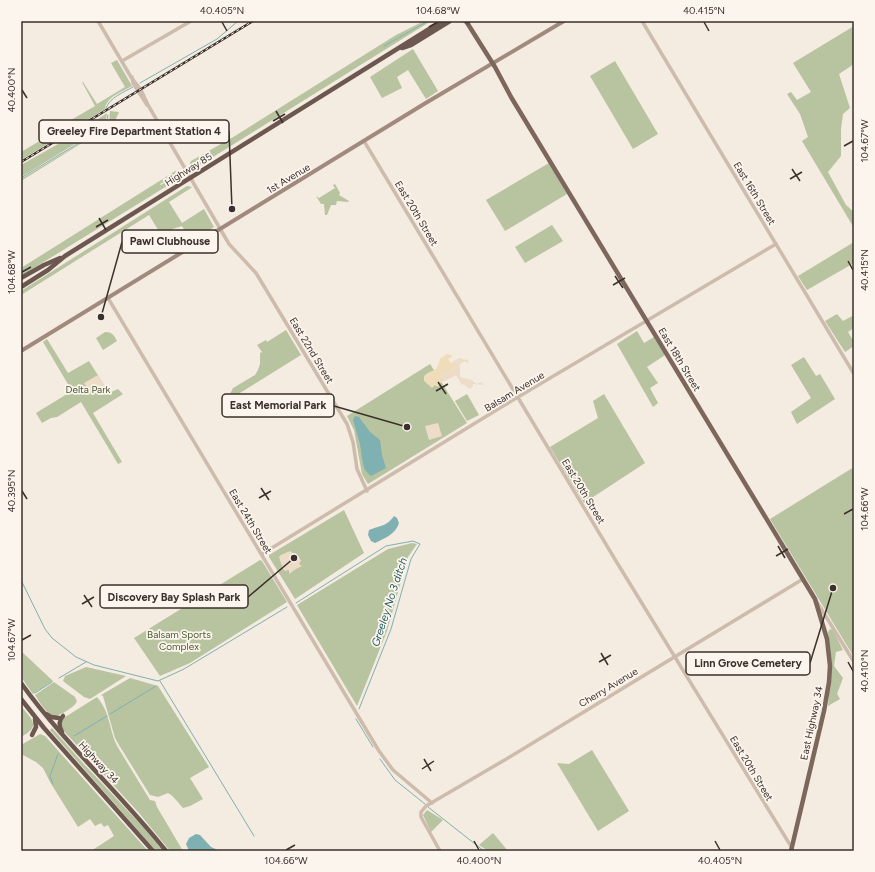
<svg xmlns="http://www.w3.org/2000/svg" width="875" height="872" font-family="Figtree,sans-serif">
<rect width="100%" height="100%" fill="#f4ebe1"/>
<g fill="#b8c4a0">
<path d="M424 21H426L383 47 427 21H431L197 167H191L190 163 191 161 235 136 396 35Z"/>
<path d="M854 26V64L839 74 850 108 843 114 841 129V156L828 172 846 205 854 212V228L802 141 808 137 800 114 787 94 791 92 797 100 811 92 793 63Z"/>
<path d="M413 49 438 91 426 99 408 70 397 77 402 88 382 98 370 77Z"/>
<path d="M117 60 132 86C122 92 106 97 105 109L21 160V152L43 139 42 137 95 106 82 82H83L97 104 125 87 111 63Z"/>
<path d="M615 61 658 134 633 149 590 76Z"/>
<path d="M110 111 119 112 114 123 21 181V179L105 128 109 122Z"/>
<path d="M107 113 105 124 101 128 21 177V165L74 135Z"/>
<path d="M549 163 567 194 505 231 486 200Z"/>
<path d="M177 170 173 176 160 184 161 185 180 173V178L21 276V268Z"/>
<path d="M335 184 340 193 339 195 349 201 348 202 337 201 336 205H331L327 215H325L324 204H321L316 196 319 198 335 188 333 185Z"/>
<path d="M187 186 192 187 191 188 169 202 182 223 204 209 214 227 191 241 182 226 160 233 149 215 21 295V291Z"/>
<path d="M552 225 563 241 525 263 515 247Z"/>
<path d="M854 242V263L807 290 798 276Z"/>
<path d="M837 314 843 321 854 315V328L848 332 854 342V346L845 352 825 321Z"/>
<path d="M286 330 301 355 222 404 223 395 229 396 233 388 255 375 258 370 260 364V353L262 352 257 345 266 340 267 342Z"/>
<path d="M637 331 644 343 654 337 665 355 647 367 658 383 650 388 658 403 653 407 617 344Z"/>
<path d="M105 332C112 332 114 335 117 341L103 350 96 338Z"/>
<path d="M47 339 68 373 89 361 109 393 118 389 123 394 93 413 122 462 118 464 81 402 57 417 51 418 42 423 36 413 72 391 43 342Z"/>
<path d="M804 357 816 376 820 374 835 399 797 424 791 412 811 398 791 365Z"/>
<path d="M430 364 467 423 368 484 362 474 354 430 347 416Z"/>
<path d="M467 394 479 415 467 421 455 401Z"/>
<path d="M604 394 645 463 584 503 550 447 598 418 593 401Z"/>
<path d="M854 467V657L770 519Z"/>
<path d="M344 510 364 553 295 599 269 557V555Z"/>
<path d="M412 543 417 544 408 557 387 631 357 706 297 605 388 549Z"/>
<path d="M260 560 262 561 287 602 190 663 160 676 134 638Z"/>
<path d="M830 629 833 630 843 650 836 652 834 666 843 678 837 694 840 699 828 706 831 667 828 632Z"/>
<path d="M21 651 53 681 33 694 21 677Z"/>
<path d="M86 667 126 676 90 699 84 697 63 681 65 676Z"/>
<path d="M130 678 158 686 209 767 190 778 203 799 190 806 183 808C178 803 175 797 168 793L158 797 150 795 119 745 115 738 103 696 101 695Z"/>
<path d="M54 682 75 697C76 700 78 701 76 703 74 707 58 717 54 716 46 714 39 701 35 695Z"/>
<path d="M97 697C110 712 109 729 117 746L150 800 155 801 157 807 183 851H170L139 813 62 729 61 724 62 719Z"/>
<path d="M21 706C33 721 41 726 21 737Z"/>
<path d="M52 728 83 763 142 826 163 851H156L50 730Z"/>
<path d="M40 734 45 736 148 851H91L114 836 108 825 104 827 101 823 95 826 90 819 78 827 50 782 43 768 36 762 21 754V745Z"/>
<path d="M592 750 629 811 598 831 557 763 569 764Z"/>
<path d="M427 810 443 820 431 832 423 815Z"/>
<path d="M493 833 508 851H488L479 845Z"/>
</g>
<path fill="#efdcb8" d="M447 354 453 356 448 359 451 363H453L457 361 454 367 442 375 445 381 441 382 438 387 435 385 432 388 424 381V376C434 367 436 375 440 359Z"/>
<g fill="#ecdcc8">
<path d="M460 358 465 360 467 359 469 362 467 363 465 361 460 364V377L471 380 477 384 482 382 484 385 473 384V386L470 389 463 384 462 385 456 375 445 381 442 375 454 367 457 361 453 363 452 362Z"/>
<path d="M98 375 105 387 92 395 84 383Z"/>
<path d="M438 423 442 436 429 440 425 426Z"/>
<path d="M290 551 299 557 301 561 299 564 302 566 296 569 289 574V570L285 571 283 569 279 557 281 555Z"/>
</g>
<g fill="#7fb0b2">
<path d="M355 416 359 417 370 432 380 440 382 455 386 468 371 476 365 470 363 464 360 444 353 420Z"/>
<path d="M394 516 397 518 399 523C396 534 385 538 375 543L371 541 368 535 369 530C381 525 386 527 394 516Z"/>
<path d="M196 834 200 835 211 847 220 851H189L186 844 189 838Z"/>
</g>
<g fill="none" stroke-linecap="round" stroke-linejoin="round">
<g stroke="#7fb0b2" stroke-width="1">
<path d="M384 46 426 22"/>
<path d="M140 83 217 39 238 21"/>
<path d="M106 108C109 98 124 92 133 87"/>
<path d="M21 178 102 129 106 125 108 115"/>
<path d="M21 580 45 629 52 638 76 657 94 665 158 681 184 669 287 607"/>
<path d="M296 603 386 546 413 541 420 544 411 559 391 629 359 709"/>
<path d="M59 678 86 662"/>
<path d="M160 681 254 836"/>
<path d="M35 693 52 682"/>
<path d="M110 714 156 686"/>
<path d="M356 719 373 747"/>
<path d="M74 736 107 716"/>
<path d="M380 759 395 780 425 804"/>
<path d="M53 784 50 776 58 754"/>
<path d="M428 807 484 851"/>
</g>
<g stroke="#cdbbac" stroke-width="3.5">
<path d="M98 21 131 77 141 90 148 105 229 244 256 273 347 424 353 442 357 469 367 491"/>
<path d="M642 21 854 374"/>
<path d="M122 61 191 21"/>
<path d="M132 77 133 83 147 105"/>
<path d="M364 141 616 561 792 848"/>
<path d="M108 298 379 751 393 770 432 803"/>
<path d="M262 554 503 406 776 244"/>
<path d="M817 602 854 662"/>
<path d="M440 851 421 817V812L426 806 508 758 803 579"/>
</g>
<path stroke="#a18a7d" stroke-width="4" d="M21 351 424 104 564 21"/>
<path stroke="#7d675c" stroke-width="4.5" d="M466 21 495 67 511 97 815 599 827 639 830 666 829 682 824 711 791 851"/>
<g stroke="#6c584f" stroke-width="4.5">
<path d="M465 21 468 23"/>
<path d="M402 48 411 45 450 21"/>
<path d="M21 278 44 265 60 258"/>
<path d="M21 287 48 270 65 256 442 21"/>
<path d="M21 683C64 743 120 793 166 851"/>
<path d="M21 699 44 728 153 851"/>
<path d="M46 714 51 717 59 718"/>
<path d="M62 732C59 726 58 721 63 716"/>
<path d="M32 735 36 727 35 719"/>
</g>
<defs>
<path id="rail" d="M21 162 253 21"/>
</defs>
<use href="#rail" stroke="#3b302b" stroke-width="2.5"/>
<use href="#rail" stroke="#fbf5ee" stroke-width="1" stroke-dasharray="3" stroke-linecap="butt"/>
</g>
<path fill="none" stroke="#3b302b" stroke-width="1.5" d="M222 22 227 31M704 22 709 31M429 27 438 22M22 90 27 98M276 111 283 123M273 121 285 114M844 146 853 141M792 169 800 181M790 179 802 172M99 218 106 230M96 227 108 220M848 261 853 270M22 272 31 267M615 276 623 288M613 285 625 278M438 382 446 394M436 391 448 384M261 488 269 500M22 491 27 499M259 498 271 491M844 514 853 509M778 546 785 558M776 556 788 549M84 595 92 607M82 604 94 597M22 640 31 635M601 653 608 665M599 662 611 655M848 662 853 671M424 759 431 771M422 769 434 761M474 841 479 850M715 841 720 850M286 850 295 845"/>
<g text-anchor="middle" stroke-width="3.5" stroke-linejoin="round" paint-order="stroke">
<g font-size="10" fill="#3b302b" stroke="#fbf5ee">
<text transform="translate(188 169) rotate(-32)" y="4">Highway 85</text>
<text transform="translate(288 178) rotate(-31)" y="4">1st Avenue</text>
<text transform="translate(755 193) rotate(59)" y="4">East 16th Street</text>
<text transform="translate(417 213) rotate(59)" y="4">East 20th Street</text>
<text transform="translate(312 350) rotate(59)" y="4">East 22nd Street</text>
<text transform="translate(680 359) rotate(59)" y="4">East 18th Street</text>
<text transform="translate(514 391) rotate(-31)" y="4">Balsam Avenue</text>
<text transform="translate(584 491) rotate(59)" y="4">East 20th Street</text>
<text transform="translate(251 521) rotate(59)" y="4">East 24th Street</text>
<text transform="translate(608 687) rotate(-31)" y="4">Cherry Avenue</text>
<text transform="translate(811 723) rotate(-78)" y="4">East Highway 34</text>
<text transform="translate(99 762) rotate(47)" y="4">Highway 34</text>
<text transform="translate(752 768) rotate(59)" y="4">East 20th Street</text>
</g>
<g font-size="10" fill="#4a5a2e" stroke="#fbf5ee">
<text x="88" y="393">Delta Park</text>
<text x="179" y="638">Balsam Sports<tspan x="179" dy="12">Complex</tspan></text>
</g>
<g font-size="11" font-style="italic" fill="#1f5a5e" stroke="#fbf5ee">
<text transform="translate(389 602) rotate(-72)" y="4">Greeley No 3 ditch</text>
</g>
</g>
<path fill="none" stroke="#3b302b" stroke-width="1.5" d="M232 209L229 131M101 317L122 242M407 427L334 406M294 558L248 597M833 588L810 663"/>
<g fill="#3b302b" stroke="#fbf5ee" stroke-width="1.5">
<circle cx="232" cy="209" r="4"/>
<circle cx="101" cy="317" r="4"/>
<circle cx="407" cy="427" r="4"/>
<circle cx="294" cy="558" r="4"/>
<circle cx="833" cy="588" r="4"/>
</g>
<g fill="#fbf5ee" stroke="#3b302b" stroke-width="1.5">
<rect x="39" y="120" width="190" height="23" rx="4"/>
<rect x="122" y="230" width="96" height="23" rx="4"/>
<rect x="222" y="394" width="112" height="23" rx="4"/>
<rect x="100" y="585" width="148" height="23" rx="4"/>
<rect x="686" y="652" width="124" height="23" rx="4"/>
</g>
<g font-size="11" text-anchor="middle" font-weight="bold" fill="#3b302b">
<text x="134" y="135">Greeley Fire Department Station 4</text>
<text x="170" y="245">Pawl Clubhouse</text>
<text x="278" y="409">East Memorial Park</text>
<text x="174" y="601">Discovery Bay Splash Park</text>
<text x="748" y="667">Linn Grove Cemetery</text>
</g>
<rect width="875" height="872" fill="none" stroke="#fbf5ee" stroke-width="44"/>
<rect x="22" y="22" width="831" height="828" fill="none" stroke="#3b302b" stroke-width="1.5"/>
<g font-size="10" text-anchor="middle" fill="#3b302b">
<text x="222" y="14">40.405°N</text>
<text x="438" y="14">104.68°W</text>
<text x="704" y="14">40.415°N</text>
<text transform="translate(11 90) rotate(-90)" y="4">40.400°N</text>
<text transform="translate(864 141) rotate(-90)" y="4">104.67°W</text>
<text transform="translate(864 270) rotate(-90)" y="4">40.415°N</text>
<text transform="translate(11 272) rotate(-90)" y="4">104.68°W</text>
<text transform="translate(11 491) rotate(-90)" y="4">40.395°N</text>
<text transform="translate(864 509) rotate(-90)" y="4">104.66°W</text>
<text transform="translate(11 640) rotate(-90)" y="4">104.67°W</text>
<text transform="translate(864 671) rotate(-90)" y="4">40.410°N</text>
<text x="286" y="864">104.66°W</text>
<text x="479" y="864">40.400°N</text>
<text x="720" y="864">40.405°N</text>
</g>
</svg>
